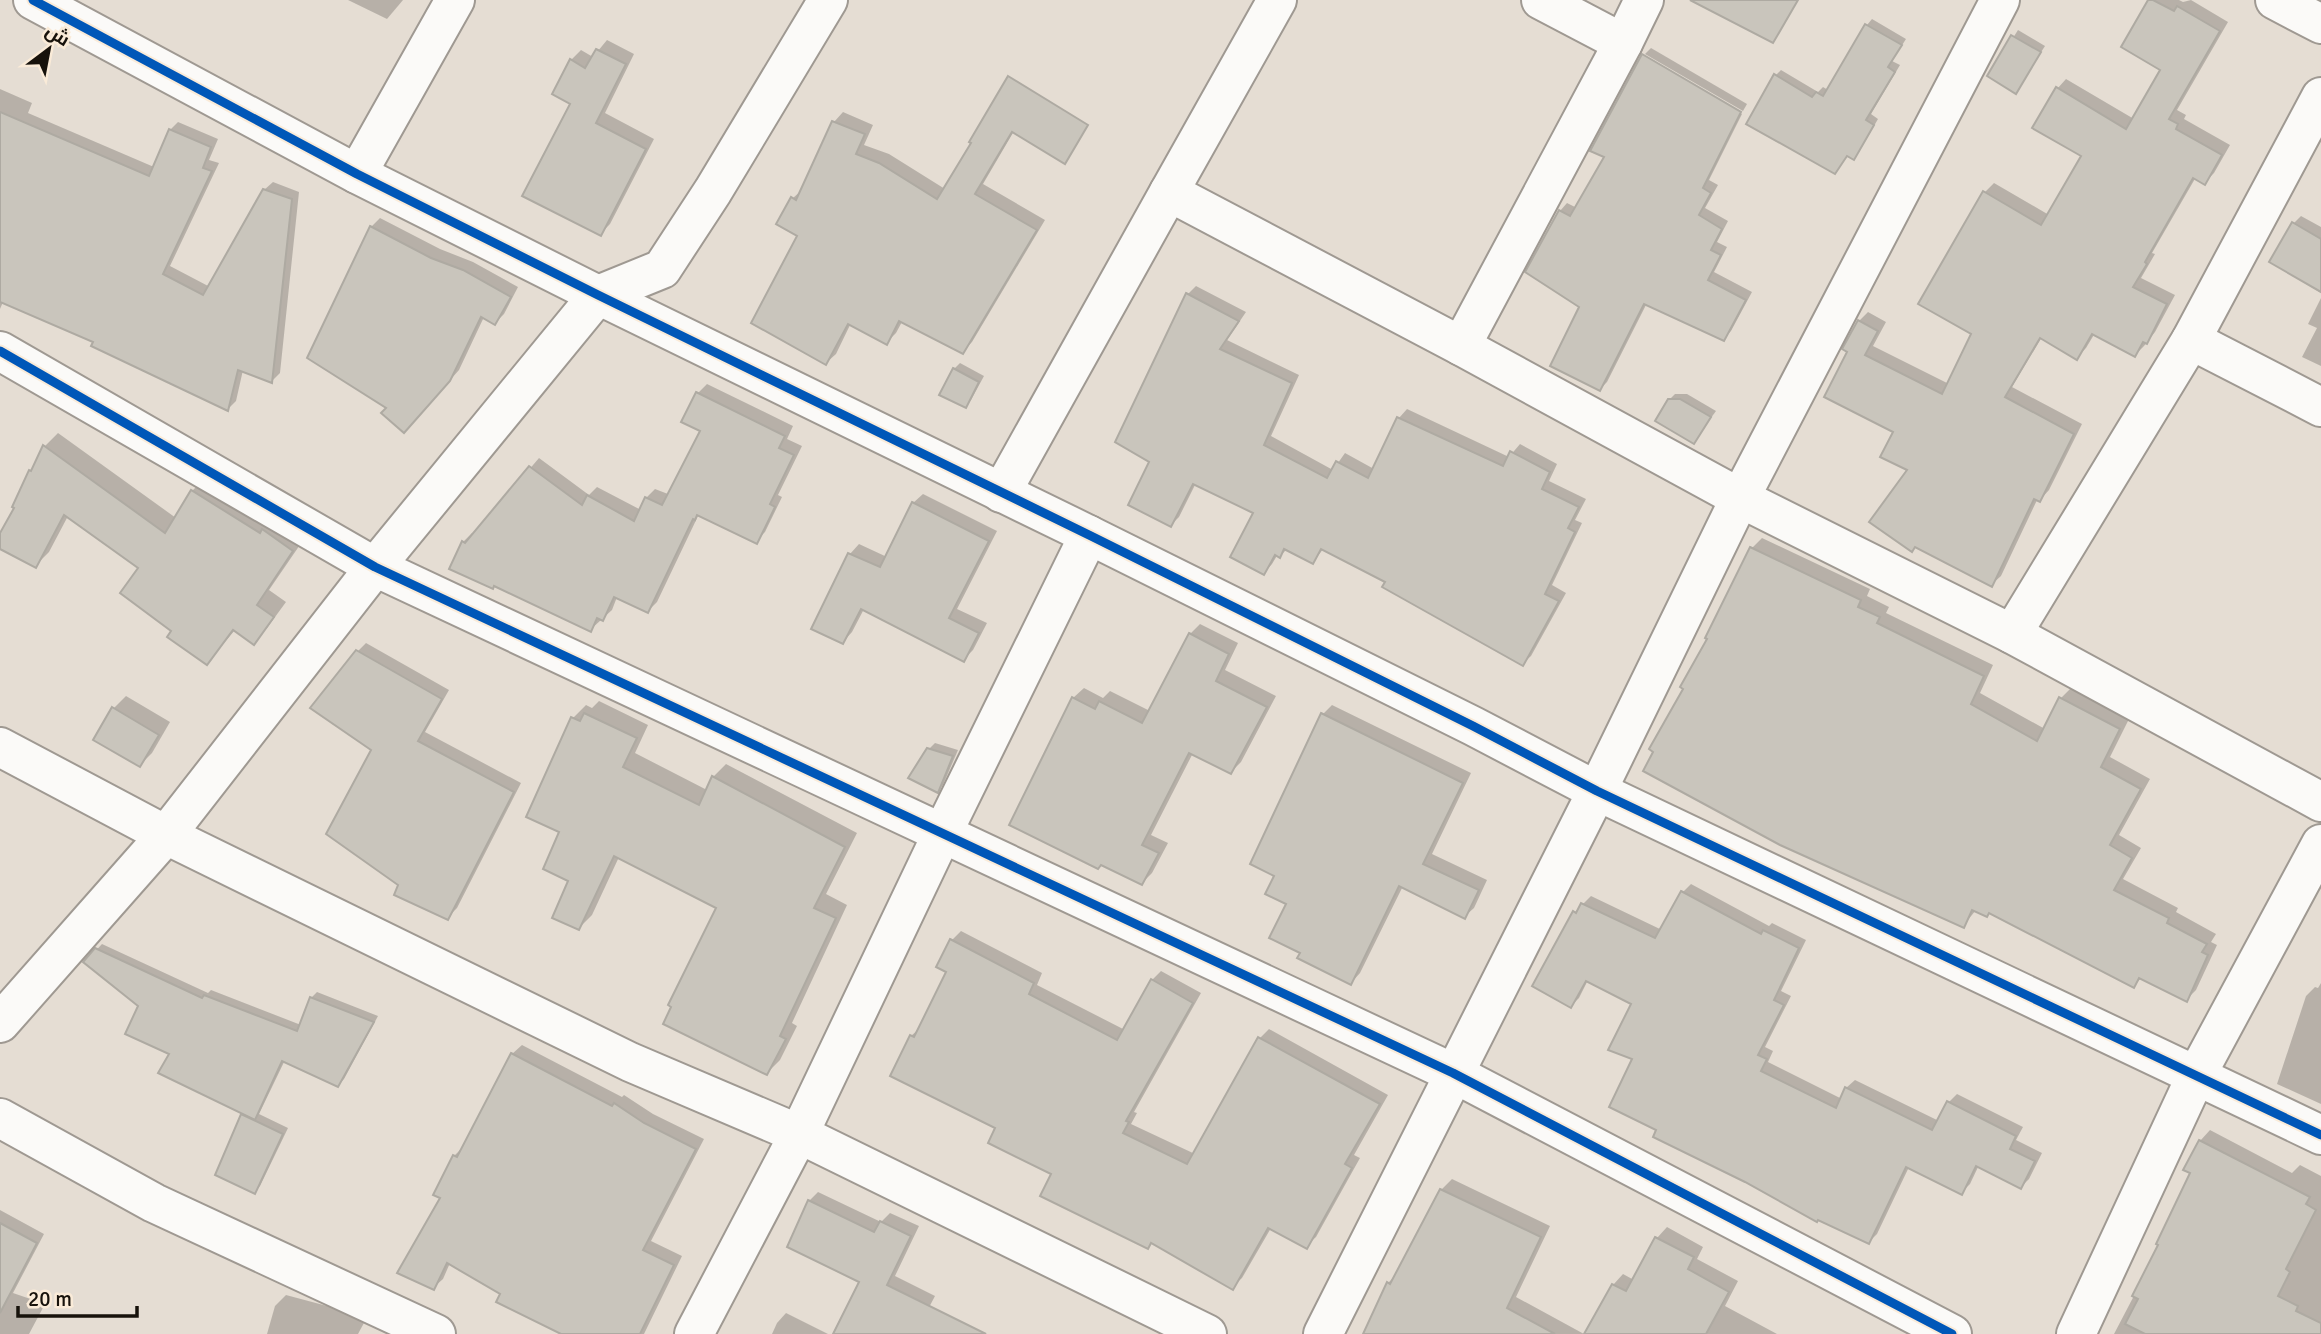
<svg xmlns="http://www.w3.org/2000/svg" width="2321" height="1334" font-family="Signika,Cairo,sans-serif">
<rect width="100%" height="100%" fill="#e5ddd3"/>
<g fill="#0003">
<path d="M348 0H403L387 19Z"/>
<path d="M2150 0H2179L2183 2 2191 0 2228 22 2177 110 2186 115 2184 119 2230 145 2214 173 2205 182 2196 177 2152 253 2155 254 2141 278 2175 295 2155 332 2144 346 2135 355 2095 333 2086 348 2077 357 2042 337 2012 387 2082 424 2049 490 2040 500 2038 498 2001 576 1991 585 1909 469 1896 431 1849 351 1859 321 1868 312 1886 322 1873 346 1949 384 1973 334 1985 192 1994 183 2049 215 2083 156 2057 89 2066 79 2134 119 2162 69Z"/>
<path d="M1872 19 1906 39 1892 61 1900 65 1871 114 1878 119 1859 152 1853 157 1848 154 1835 172 1776 75 1781 70 1818 92 1823 87 1828 90 1867 25Z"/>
<path d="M2018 30 2045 46 2016 91 1989 76Z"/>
<path d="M607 40 634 54 605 113 654 139 610 224 600 234 573 103 554 93 571 60 581 50 593 57Z"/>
<path d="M1651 48 1747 104 1743 111 1645 54Z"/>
<path d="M1643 57 1742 114 1709 180 1718 185 1705 208 1728 221 1717 242 1727 247 1714 272 1752 292 1731 331 1723 339 1647 303 1607 382 1600 389 1560 211 1567 203 1577 208 1606 156Z"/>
<path d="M0 89 32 103 28 113 154 167 170 130 178 122 218 139 209 160 219 163 170 266 210 287 264 190 273 182 299 192 280 373 272 381 243 370 236 401 228 409 95 341 3 302 0 309Z"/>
<path d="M1027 109 983 184 1045 220 972 342 962 352 903 320 896 333 887 342 851 323 836 354 826 363 793 198 803 189 834 122 843 112 873 125 864 145 889 154 945 189Z"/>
<path d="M2301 216 2321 227V293L2271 262 2293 224Z"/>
<path d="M380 218 440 249 473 262 518 287 504 314 495 323 484 317 459 370 413 422 388 407 371 227Z"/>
<path d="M1196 286 1246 312 1227 340 1299 375 1271 436 1333 470 1345 453 1374 469 1399 418 1407 409 1509 457 1520 444 1557 464 1549 481 1586 499 1575 520 1582 523 1552 585 1566 593 1531 656 1522 664 1388 581 1324 548 1313 562 1287 549 1280 556 1278 554 1272 564 1264 573 1256 513 1196 483 1179 517 1171 525 1151 461 1118 441 1188 294Z"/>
<path d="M2321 298V366L2302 357 2317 328 2308 324Z"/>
<path d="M960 363 984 376 971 400 966 406 954 369Z"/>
<path d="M707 384 793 426 787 439 802 446 778 495 782 497 765 532 756 541 699 514 657 602 648 611 617 597 612 610 590 630 463 542 472 533 474 534 539 458 589 495 597 487 641 510 646 498 655 489 668 494 702 430 683 421 698 393Z"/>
<path d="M1675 394H1687L1716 411 1694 441 1669 400Z"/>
<path d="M58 433 176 518 192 491 206 477 306 536 269 590 286 602 267 628 254 642 235 630 207 663 173 631 140 568 68 516 49 552 35 566 0 547V537L16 507 30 471 36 465 45 446Z"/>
<path d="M923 494 997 531 957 609 987 623 973 650 963 660 864 609 852 632 843 642 813 628 850 554 859 544 887 557 913 503Z"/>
<path d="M1762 538 1870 589 1867 596 1889 607 1886 613 1993 665 1980 693 2045 729 2061 698 2071 688 2129 719 2110 757 2150 779 2119 835 2141 848 2123 879 2178 908 2176 912 2216 934 2211 942 2217 945 2196 990 2186 1000 2142 977 2134 986 1990 912 1976 910 1963 926 1685 688 1752 548Z"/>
<path d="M1200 624 1238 643 1225 670 1276 696 1241 762 1231 772 1193 753 1151 835 1168 843 1152 873 1142 883 1073 698 1084 688 1103 698 1110 691 1150 711 1190 634Z"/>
<path d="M366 643 449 690 425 732 521 783 457 908 448 917 401 884 357 652Z"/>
<path d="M126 696 170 722 152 753 140 765 114 708Z"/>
<path d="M599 701 648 725 635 753 707 790 713 777 726 764 857 833 826 894 847 905 792 1023 797 1026 780 1060 767 1073 718 907 619 857 592 915 579 928 562 832 573 718 586 705 592 708Z"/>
<path d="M1332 705 1471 773 1432 854 1487 880 1474 908 1464 917 1403 886 1360 973 1351 983 1302 952 1289 903 1276 876 1323 714Z"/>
<path d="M935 743 958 750 943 785 937 791 929 749Z"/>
<path d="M1691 884 1769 926 1772 923 1806 940 1781 991 1791 996 1765 1047 1773 1051 1768 1062 1842 1099 1846 1088 1855 1080 1939 1121 1949 1102 1957 1094 2023 1127 2016 1140 2042 1153 2029 1179 2021 1187 1979 1165 1970 1184 1962 1192 1909 1167 1877 1234 1869 1242 1659 1129 1635 1058 1633 1003 1588 980 1579 998 1571 1006 1575 912 1591 896 1662 930 1683 892Z"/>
<path d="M961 931 1042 973 1037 985 1125 1030 1152 980 1161 971 1201 993 1134 1112 1137 1113 1131 1124 1195 1154 1260 1038 1269 1029 1388 1095 1354 1155 1360 1158 1316 1237 1306 1246 1271 1228 1242 1278 1232 1287 1152 1242 1148 1247 997 1127 911 1036 921 1027 948 971 952 940Z"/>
<path d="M102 944 208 993 211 990 301 1025 311 998 317 992 378 1016 344 1079 338 1085 285 1060 259 1114 288 1128 260 1186 254 1192 243 1115 245 1113 171 1053 140 1006 85 962Z"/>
<path d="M2321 983V1104L2277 1084 2306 996 2315 987 2318 988Z"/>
<path d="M522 1045 622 1097 624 1095 653 1114 704 1139 651 1241 682 1256 644 1334H565L450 1263 443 1279 433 1288 442 1197 454 1156 464 1146 512 1054Z"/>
<path d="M2210 1130 2292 1173 2300 1165 2321 1176V1334H2114L2161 1244 2192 1172 2200 1141Z"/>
<path d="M1452 1179 1550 1226 1516 1297 1584 1334H1364L1388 1283 1398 1273 1441 1190Z"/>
<path d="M818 1192 881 1222 890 1213 919 1226 895 1276 935 1296 915 1334H835L862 1281 809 1201Z"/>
<path d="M0 1210 44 1234 13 1293 45 1304 29 1334H0Z"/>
<path d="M1667 1227 1703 1247 1697 1259 1738 1281 1725 1306 1777 1334H1586L1613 1285 1623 1274 1634 1280 1657 1238Z"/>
<path d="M286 1295 342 1310 365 1321 358 1334H267L275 1306Z"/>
<path d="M786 1313 828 1334H772L777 1323Z"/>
</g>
<g fill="#c9c5bc" stroke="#aeaaa2" stroke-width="2">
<path d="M1690 0H1798L1773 43Z"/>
<path d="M2148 0H2153L2174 11 2177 6 2220 31 2169 119 2178 124 2176 129 2222 155 2205 185 2193 178 2145 262 2147 264 2133 287 2167 304 2147 344 2143 342 2135 357 2092 334 2077 360 2040 338 2005 397 2074 434 2040 502 2034 499 1992 587 1915 547 1912 552 1869 522 1907 470 1880 457 1893 432 1824 397 1847 352 1842 349 1858 320 1878 331 1865 355 1942 394 1971 334 1918 304 1983 191 2041 225 2081 156 2032 128 2056 87 2126 129 2160 70 2121 47Z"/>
<path d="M1865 24 1902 45 1888 67 1895 72 1866 120 1874 125 1854 160 1847 156 1835 174 1746 124 1774 74 1812 97 1816 92 1823 96Z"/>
<path d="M2011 35 2041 52 2016 94 1987 76Z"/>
<path d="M596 49 626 64 596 123 646 149 601 236 522 196 570 104 552 94 570 59 585 68Z"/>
<path d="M1642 54 1741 112 1703 188 1711 193 1699 215 1722 229 1711 250 1721 255 1708 280 1746 300 1724 341 1644 304 1600 391 1550 366 1579 307 1525 272 1559 210 1570 216 1604 157 1590 151Z"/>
<path d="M1008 76 1088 125 1065 164 1012 132 975 194 1037 230 963 354 899 321 887 345 848 324 826 365 751 323 797 236 776 224 791 197 796 200 832 121 865 134 856 154 879 163 937 199 971 143 969 142Z"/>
<path d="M0 112 149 176 169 129 211 147 203 168 212 171 163 274 203 295 263 189 292 199 272 383 238 370 228 411 91 346 93 342 0 302Z"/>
<path d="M2292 222 2321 239V292L2269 262Z"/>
<path d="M370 226 431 258 463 270 511 297 495 325 481 317 450 381 404 433 381 413 386 408 307 358Z"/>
<path d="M1186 293 1239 321 1220 349 1292 383 1264 445 1327 478 1336 461 1368 478 1397 417 1503 466 1510 451 1550 472 1542 489 1579 507 1568 528 1575 532 1545 594 1559 601 1523 666 1382 587 1385 582 1321 549 1313 564 1284 549 1280 558 1275 555 1264 575 1230 557 1253 513 1193 484 1171 527 1128 505 1149 462 1115 442Z"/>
<path d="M953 368 979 382 966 408 939 395Z"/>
<path d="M696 392 785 436 779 448 794 455 770 504 775 507 757 544 697 515 695 520 693 519 648 613 614 597 603 621 597 618 591 632 494 586 493 589 449 569 462 541 465 543 529 466 582 505 587 495 634 521 645 497 662 505 700 431 681 422Z"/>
<path d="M1668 399H1680L1711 417 1694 444 1655 421Z"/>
<path d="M43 445 165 533 191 490 260 533 262 529 293 551 257 605 274 617 254 645 233 630 207 665 167 637 171 631 120 593 138 568 64 515 36 568 0 549V533L14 508 12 507 29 470 31 471Z"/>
<path d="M912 502 989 541 949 618 979 633 964 662 861 609 843 644 811 629 848 553 880 567Z"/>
<path d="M1750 547 1861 600 1858 607 1880 617 1877 623 1984 676 1971 704 2037 741 2059 697 2120 729 2101 767 2141 789 2110 845 2132 858 2114 890 2169 918 2167 923 2207 944 2202 952 2208 955 2187 1002 2139 978 2134 988 1989 913 1987 917 1972 910 1964 928 1780 845 1643 771 1653 752 1649 749 1683 689 1680 687 1707 639 1705 638Z"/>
<path d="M1189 633 1229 654 1216 681 1267 707 1231 774 1189 753 1142 845 1159 853 1142 885 1101 865 1098 869 1009 825 1072 697 1095 709 1099 701 1142 723Z"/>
<path d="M356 650 442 699 418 741 514 792 448 920 394 895 398 885 326 834 371 750 310 708Z"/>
<path d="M112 707 159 735 140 767 93 740Z"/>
<path d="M584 713 637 738 623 767 699 805 712 776 845 847 814 908 836 918 780 1036 786 1039 767 1075 663 1024 671 1007 668 1005 716 908 614 856 579 930 552 918 568 881 543 869 559 832 526 817 571 717 580 721Z"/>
<path d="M1321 713 1463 783 1423 864 1479 890 1465 919 1399 886 1351 985 1297 958 1300 953 1269 938 1286 904 1265 894 1274 876 1250 864Z"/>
<path d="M927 748 953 756 938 793 908 778Z"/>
<path d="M1681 891 1761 934 1763 930 1799 948 1774 1000 1784 1005 1758 1055 1767 1059 1761 1071 1836 1108 1845 1087 1932 1130 1947 1101 2016 1136 2010 1149 2035 1161 2021 1189 1976 1166 1962 1195 1906 1167 1869 1244 1818 1220 1817 1222 1745 1182 1653 1137 1656 1130 1609 1107 1632 1059 1608 1050 1631 1004 1586 981 1571 1008 1532 986 1573 911 1576 913 1581 903 1655 938Z"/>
<path d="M950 939 1034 983 1029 994 1117 1040 1151 979 1193 1003 1126 1121 1129 1122 1123 1133 1187 1164 1258 1037 1380 1104 1345 1164 1352 1168 1307 1249 1268 1228 1233 1290 1151 1243 1148 1249 1040 1196 1051 1174 988 1143 995 1128 890 1076 910 1035 914 1037 946 972 936 967Z"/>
<path d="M95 948 202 998 204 995 297 1031 310 997 374 1022 338 1087 282 1061 255 1120 158 1073 169 1054 125 1034 138 1006 83 962Z"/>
<path d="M511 1053 612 1106 614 1103 644 1123 696 1149 643 1250 674 1265 640 1334H561L496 1302 500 1294 447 1263 434 1290 397 1273 440 1198 433 1195 453 1155 457 1157Z"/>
<path d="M241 1114 283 1134 255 1194 215 1175Z"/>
<path d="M2199 1140 2310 1197 2306 1204 2316 1210 2286 1269 2290 1272 2278 1296 2298 1306 2296 1311 2321 1323V1334H2145L2125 1324 2138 1299 2132 1296 2158 1245 2156 1244 2190 1173 2183 1170Z"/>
<path d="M1440 1189 1541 1237 1507 1308 1555 1334H1363L1387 1282 1390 1284Z"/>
<path d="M808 1200 874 1232 880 1221 911 1236 887 1285 986 1334H833L859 1282 787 1247Z"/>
<path d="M0 1223 37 1243 0 1313Z"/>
<path d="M1655 1237 1694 1257 1688 1269 1729 1292 1706 1334H1584L1612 1284 1626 1291Z"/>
</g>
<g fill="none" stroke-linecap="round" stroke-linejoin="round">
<defs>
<g id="minor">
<path d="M33 0 357 174 598 295 1089 535 1473 726 1597 791 2321 1135"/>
<path d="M1541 0 1623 43"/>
<path d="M2275 0 2321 24"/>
<path d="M357 174 455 0"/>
<path d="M1169 192 1277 0"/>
<path d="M2191 340 2321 407"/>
<path d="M1461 346 1623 43 1644 0"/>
<path d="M0 351 375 567 1453 1073 1952 1334"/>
<path d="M1001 493 1169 192 1461 346 1740 498 2012 634 2321 802"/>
<path d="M2012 634 2191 340 2321 97"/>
<path d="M0 747 166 835 630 1062 799 1134 1207 1334"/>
<path d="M0 1023 166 835 375 567 598 295 662 269 713 191 828 0"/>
<path d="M0 1118 154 1203 436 1334"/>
<path d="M694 1334 799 1134 942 834 1089 535"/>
<path d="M1323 1334 1597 791 1740 498 2000 0"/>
<path d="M2076 1334 2196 1076 2321 844"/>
</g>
</defs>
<use href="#minor" stroke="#9f9992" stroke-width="42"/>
<use href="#minor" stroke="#fbfaf8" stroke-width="38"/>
<defs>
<g id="cycleway">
<path d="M33 0 357 174 598 295 1089 535 1473 726 1597 791 2321 1135"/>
<path d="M0 351 375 567 1453 1073 1952 1334"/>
</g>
</defs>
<use href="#cycleway" stroke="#faebd8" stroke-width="13"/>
<use href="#cycleway" stroke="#0057b8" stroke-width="9"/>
</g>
<g transform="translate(49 49) rotate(32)" stroke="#faebd8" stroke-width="5" paint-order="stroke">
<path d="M0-5L12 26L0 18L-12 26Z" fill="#17120b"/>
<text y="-10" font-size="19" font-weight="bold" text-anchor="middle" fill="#17120b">ش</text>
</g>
<path d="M18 1306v10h119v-10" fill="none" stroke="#17120b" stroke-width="3.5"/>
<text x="28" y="1306" font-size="21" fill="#17120b" stroke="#faebd8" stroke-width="5" paint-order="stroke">20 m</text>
</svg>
